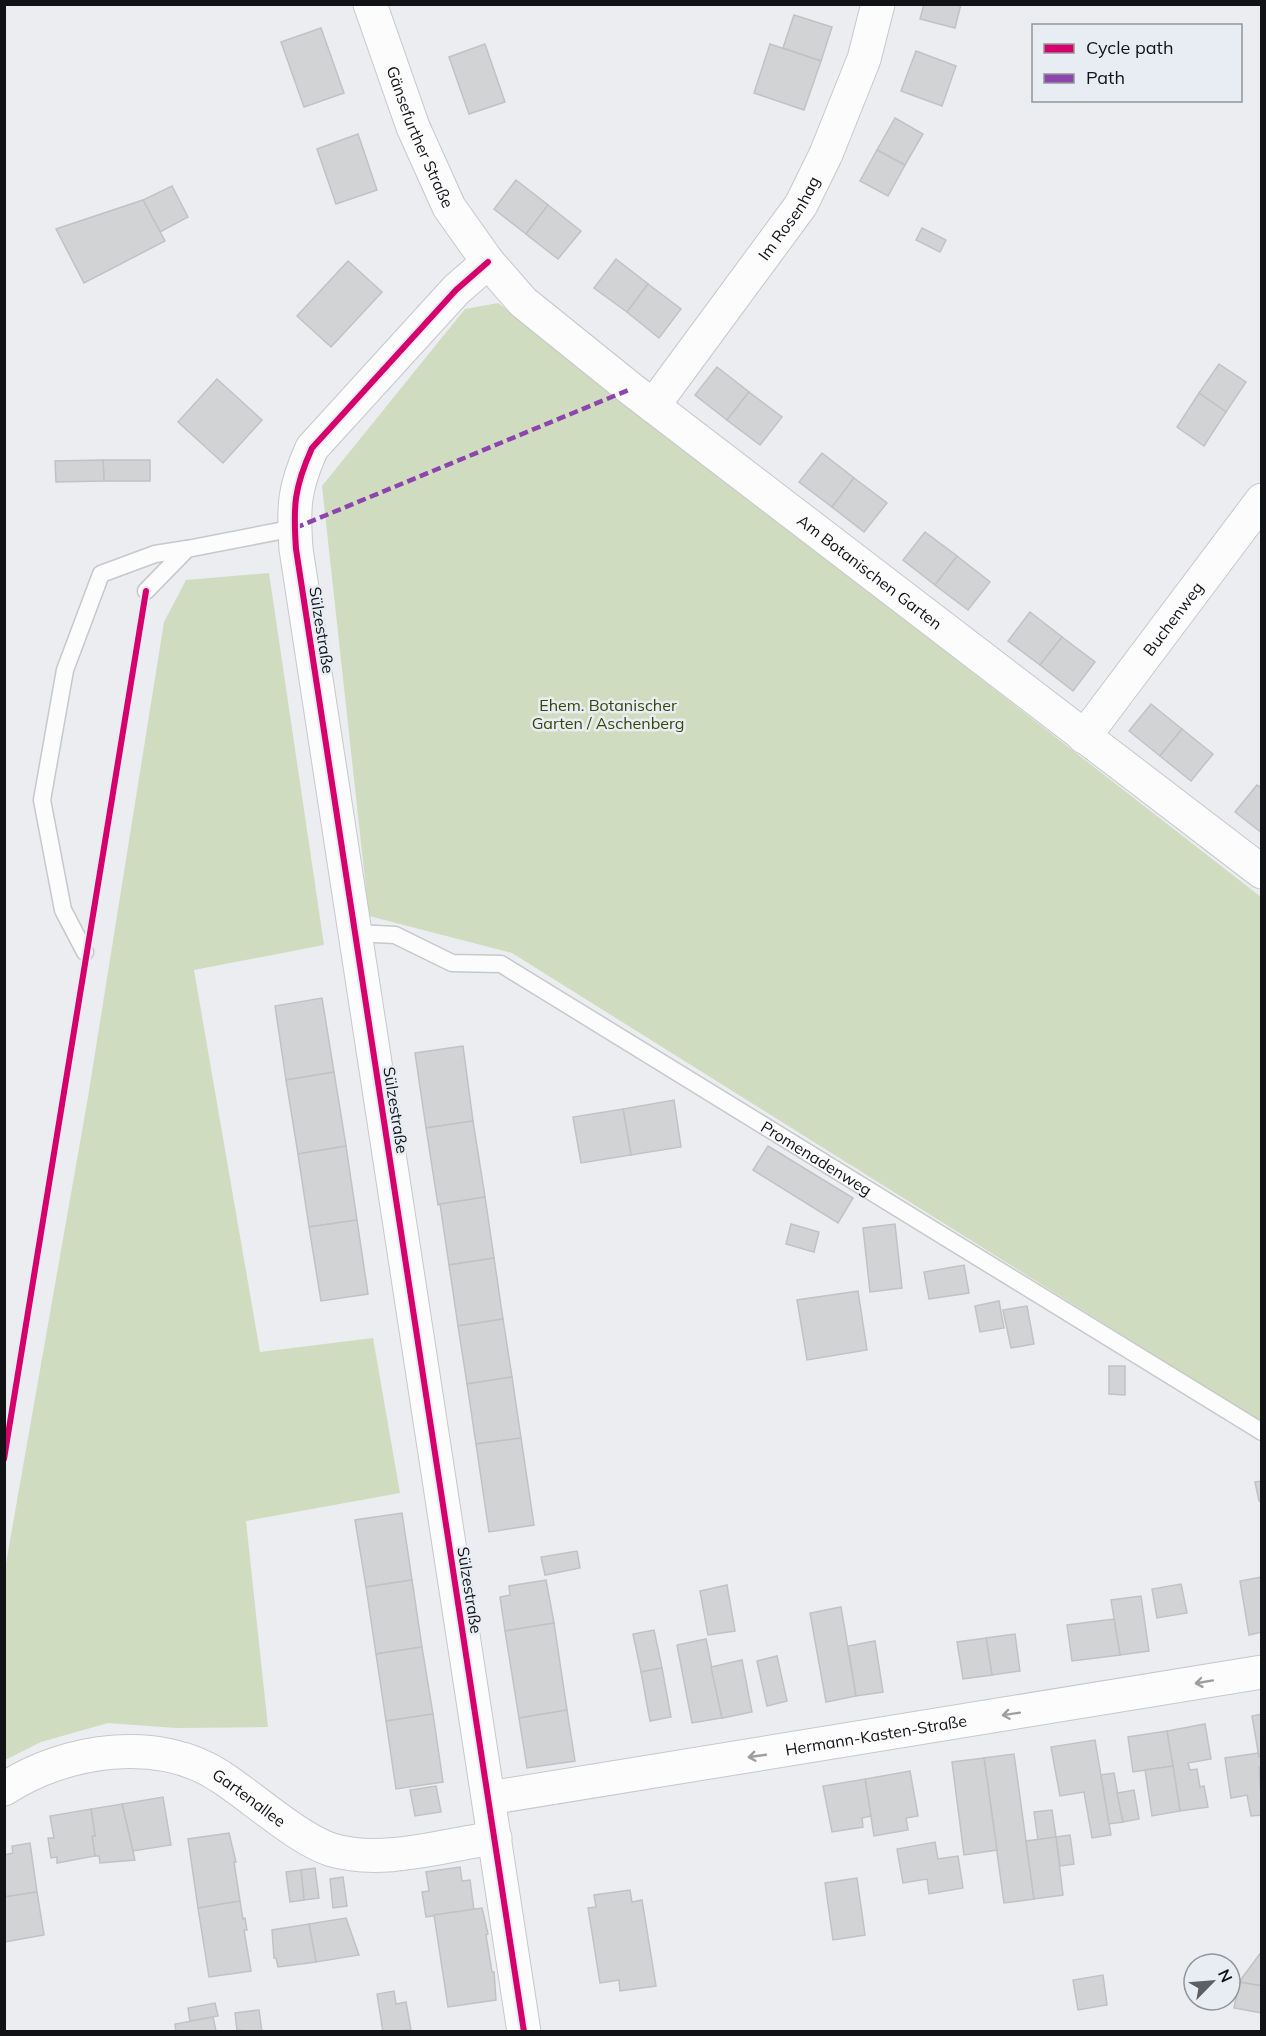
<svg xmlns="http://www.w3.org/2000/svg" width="1266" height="2036" font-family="Mulish,sans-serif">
<rect width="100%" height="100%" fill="#ebedf0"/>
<g fill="#d0dcbf">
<path d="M498 303 1261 897V1422L512 953 369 916 322 486 465 309Z"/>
<path d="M269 573 324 945 194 970 260 1352 373 1338 400 1493 246 1521 268 1727 176 1728 108 1723 41 1742 5 1760V1569L88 1097 164 622 186 580Z"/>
</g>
<g fill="#d1d3d5" stroke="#c0c2c4" stroke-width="1.5">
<path d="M924 4H961L955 28 920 19Z"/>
<path d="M794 15 832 27 821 61 783 48Z"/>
<path d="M321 28 344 93 304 107 281 42Z"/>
<path d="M485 44 505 102 469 114 449 57Z"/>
<path d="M770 44 821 61 804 110 754 93Z"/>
<path d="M916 51 956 66 942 106 901 91Z"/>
<path d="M895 118 923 134 905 165 877 150Z"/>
<path d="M358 134 377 190 336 204 317 149Z"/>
<path d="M877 150 905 165 888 196 860 181Z"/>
<path d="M516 180 548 205 526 234 494 209Z"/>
<path d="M172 186 188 217 160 232 143 200Z"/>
<path d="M143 200 165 241 84 283 56 229Z"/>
<path d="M548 205 581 231 558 259 526 234Z"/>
<path d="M922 228 946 240 940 252 916 240Z"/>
<path d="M616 259 648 284 627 312 594 288Z"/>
<path d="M348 261 382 292 331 347 297 316Z"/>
<path d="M648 284 681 309 659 338 627 312Z"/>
<path d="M1219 364 1246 382 1226 412 1199 393Z"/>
<path d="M717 367 749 392 727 420 695 395Z"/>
<path d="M217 379 262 420 223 463 178 422Z"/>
<path d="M749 392 782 417 760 445 727 420Z"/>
<path d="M1199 393 1226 412 1204 446 1177 427Z"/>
<path d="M822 453 854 478 832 507 799 482Z"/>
<path d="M103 460H150V481H104Z"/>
<path d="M103 460 104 481 56 482 55 461Z"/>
<path d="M854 478 887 503 864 532 832 507Z"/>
<path d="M925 532 957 556 935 585 903 560Z"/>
<path d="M957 556 990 582 968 610 935 585Z"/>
<path d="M1030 612 1062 637 1040 665 1008 641Z"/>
<path d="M1062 637 1095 662 1073 691 1040 665Z"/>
<path d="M1151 704 1182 729 1160 756 1129 731Z"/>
<path d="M1182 729 1213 754 1191 781 1160 756Z"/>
<path d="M1257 785 1262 788V833L1235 812Z"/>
<path d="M322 998 334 1072 286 1080 275 1006Z"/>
<path d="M463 1046 473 1121 426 1128 415 1053Z"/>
<path d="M334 1072 346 1146 298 1154 286 1080Z"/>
<path d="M674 1100 681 1147 631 1155 623 1109Z"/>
<path d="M623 1109 631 1155 581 1163 573 1117Z"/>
<path d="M473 1121 485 1197 438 1205 426 1128Z"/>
<path d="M346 1146 357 1220 309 1227 298 1154Z"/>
<path d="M768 1146 853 1198 838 1223 753 1170Z"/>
<path d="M485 1197 494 1258 449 1265 440 1204Z"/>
<path d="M357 1220 368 1294 321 1301 309 1227Z"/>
<path d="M791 1224 819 1232 814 1252 786 1244Z"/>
<path d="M895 1224 902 1288 870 1292 863 1228Z"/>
<path d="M494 1258 503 1319 458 1326 449 1265Z"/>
<path d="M964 1265 969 1293 929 1299 924 1272Z"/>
<path d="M858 1291 867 1350 807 1360 797 1300Z"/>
<path d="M999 1301 1004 1328 980 1332 975 1306Z"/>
<path d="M1027 1306 1034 1344 1011 1348 1003 1310Z"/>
<path d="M503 1319 512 1377 467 1384 458 1326Z"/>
<path d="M1109 1366H1125V1395L1109 1394Z"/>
<path d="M512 1377 521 1438 476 1444 467 1384Z"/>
<path d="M521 1438 534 1525 489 1532 476 1444Z"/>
<path d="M1262 1481V1501H1259L1255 1482Z"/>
<path d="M402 1513 412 1580 366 1587 355 1520Z"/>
<path d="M577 1551 580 1568 545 1575 541 1557Z"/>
<path d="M1262 1577V1632L1249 1635 1240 1581Z"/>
<path d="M412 1580 422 1647 376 1654 366 1587Z"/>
<path d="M546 1580 554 1623 505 1631 500 1597 510 1595 509 1586Z"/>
<path d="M1181 1584 1187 1613 1157 1618 1152 1589Z"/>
<path d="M727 1585 735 1631 708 1635 700 1591Z"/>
<path d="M1141 1596 1149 1651 1120 1655 1111 1600Z"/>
<path d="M841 1607 856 1696 826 1702 810 1613Z"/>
<path d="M1114 1619 1120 1655 1072 1661 1067 1625Z"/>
<path d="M554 1623 567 1710 519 1718 505 1631Z"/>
<path d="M654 1630 662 1668 641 1672 633 1634Z"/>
<path d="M1015 1634 1020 1671 992 1675 986 1638Z"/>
<path d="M986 1638 992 1675 963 1679 957 1642Z"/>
<path d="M706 1639 722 1718 692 1723 677 1645Z"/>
<path d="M875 1641 883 1692 856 1696 848 1646Z"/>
<path d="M422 1647 433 1714 386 1721 376 1654Z"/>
<path d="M777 1656 787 1701 767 1706 757 1661Z"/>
<path d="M742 1660 752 1712 722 1718 711 1667Z"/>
<path d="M662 1668 671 1717 650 1721 641 1672Z"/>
<path d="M567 1710 575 1761 527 1768 519 1718Z"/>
<path d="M433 1714 443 1782 396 1789 386 1721Z"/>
<path d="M1262 1714V1756L1259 1757 1252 1716Z"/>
<path d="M1205 1724 1211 1759 1188 1763 1190 1770 1197 1769 1200 1787 1204 1786 1208 1807 1180 1811 1167 1731Z"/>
<path d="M1167 1731 1173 1766 1133 1772 1128 1737Z"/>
<path d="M1095 1740 1111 1835 1092 1838 1084 1792 1060 1796 1051 1747Z"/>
<path d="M1258 1753 1259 1757 1262 1756V1767H1259L1262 1815 1251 1816 1247 1795 1231 1798 1225 1758Z"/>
<path d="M1014 1754 1034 1899 1004 1903 984 1758Z"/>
<path d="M984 1758 997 1850 964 1855 952 1762Z"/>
<path d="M1173 1766 1180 1811 1152 1816 1145 1770Z"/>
<path d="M910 1771 918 1816 906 1818 908 1830 874 1836 865 1779Z"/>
<path d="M1114 1773 1123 1822 1109 1824 1101 1775Z"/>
<path d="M865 1779 871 1816 862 1818 863 1827 832 1832 823 1786Z"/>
<path d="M436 1786 441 1812 415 1816 410 1790Z"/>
<path d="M1134 1790 1139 1819 1123 1822 1117 1793Z"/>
<path d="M163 1797 171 1845 133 1851 122 1804Z"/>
<path d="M122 1804 135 1860 100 1863 99 1856H95L92 1836H95L91 1809Z"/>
<path d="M91 1809 95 1836H92L95 1856 57 1863V1857L51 1858 48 1838H54L50 1816Z"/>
<path d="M1052 1810 1056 1837 1038 1840 1034 1812Z"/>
<path d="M229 1833 236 1862H234L240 1901 198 1908 188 1839Z"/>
<path d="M1070 1835 1074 1864 1060 1866 1056 1837Z"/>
<path d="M1056 1837 1063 1895 1034 1899 1026 1841Z"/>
<path d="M935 1842 938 1859 958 1856 963 1888 929 1894 927 1879 903 1883 897 1849Z"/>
<path d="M30 1843 37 1892 4 1897V1855L13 1853 12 1846Z"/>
<path d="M460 1867 462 1881 470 1880 474 1910 426 1917 422 1892 429 1891 426 1872Z"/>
<path d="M315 1868 319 1898 304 1900 301 1870Z"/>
<path d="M301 1870 304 1900 290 1902 286 1872Z"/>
<path d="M343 1877 347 1906 333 1908 330 1879Z"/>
<path d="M857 1878 865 1935 833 1940 825 1883Z"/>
<path d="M630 1890 632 1902 642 1900 656 1986 620 1991 619 1980 600 1983 588 1908 596 1907 594 1895Z"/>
<path d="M37 1892 44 1935 4 1942V1897Z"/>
<path d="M240 1901 243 1919 245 1918 247 1930H244L251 1971 209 1977 198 1908Z"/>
<path d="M482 1908 488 1934 486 1935 492 1972H494L496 2000 448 2007 434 1915Z"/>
<path d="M346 1918 359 1955 316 1962 309 1924Z"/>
<path d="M309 1924 316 1962 278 1967 276 1958H274L272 1930Z"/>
<path d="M1262 1951V1986L1239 1982Z"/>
<path d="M1103 1975 1107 2005 1078 2010 1073 1980Z"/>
<path d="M1239 1982 1262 1986V2013L1234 2008Z"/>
<path d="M394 1991 396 2004 406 2002 411 2030 383 2032 377 1994Z"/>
<path d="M215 2003 218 2016 190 2021 188 2008Z"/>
<path d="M259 2010 262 2032 237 2030 235 2013Z"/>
<path d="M213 2017 216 2031 176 2032 175 2024Z"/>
</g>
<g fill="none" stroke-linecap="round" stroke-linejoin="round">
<defs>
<g id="lane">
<path d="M146 591 187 549 295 528"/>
<path id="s1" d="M356 933 395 935 452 963 501 964 1262 1432"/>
<path d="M85 952 63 910 42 800 65 670 101 574 155 554 187 549"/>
</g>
<g id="street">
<path id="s2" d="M370 4 413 127 449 207 488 262 523 302 631 389 1262 872"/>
<path d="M488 262 456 290 312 448C294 488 293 506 296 549L524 2032"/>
<path id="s3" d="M653 406 801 205 826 154 864 59 878 4"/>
<path id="s4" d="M1084 737 1262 500"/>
<path id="s5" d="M4 1789C65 1749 159 1735 221 1777 252 1797 298 1839 332 1850 383 1865 443 1845 495 1838"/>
<path id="s6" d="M489 1798 1262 1672"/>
</g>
</defs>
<use href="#lane" stroke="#c6c8cb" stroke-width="19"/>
<use href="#street" stroke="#c6c8cb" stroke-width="35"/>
<use href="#lane" stroke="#fcfcfd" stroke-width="16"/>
<use href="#street" stroke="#fcfcfd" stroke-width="33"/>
<path stroke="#8e44ad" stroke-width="4.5" stroke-dasharray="9 4.5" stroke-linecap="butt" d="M295 528 631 389"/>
<defs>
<g id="cycleway">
<path d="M488 262 456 290 312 448C294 488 293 506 296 549L524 2032"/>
<path d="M4 1459 146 591"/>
</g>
</defs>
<use href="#cycleway" stroke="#e8edf3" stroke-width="10"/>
<use href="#cycleway" stroke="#d6006c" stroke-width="6"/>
</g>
<defs><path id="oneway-shaft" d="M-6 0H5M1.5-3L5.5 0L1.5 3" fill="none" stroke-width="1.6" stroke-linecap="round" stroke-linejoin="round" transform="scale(1.5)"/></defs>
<g stroke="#9e9ea0">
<use href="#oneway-shaft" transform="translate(1204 1682) rotate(170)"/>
<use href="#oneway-shaft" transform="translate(1011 1714) rotate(171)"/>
<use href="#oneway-shaft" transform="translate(757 1756) rotate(172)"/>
</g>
<g text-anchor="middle" stroke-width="5" stroke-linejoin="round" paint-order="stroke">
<g font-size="16" fill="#111215" stroke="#e8edf3">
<text dy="6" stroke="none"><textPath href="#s2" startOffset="142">Gänsefurther Straße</textPath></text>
<text dy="6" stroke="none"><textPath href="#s3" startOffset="232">Im Rosenhag</textPath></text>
<text dy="6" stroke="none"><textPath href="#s2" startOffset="778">Am Botanischen Garten</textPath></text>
<text dy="6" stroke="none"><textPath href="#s4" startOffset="148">Buchenweg</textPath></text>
<text transform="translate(322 630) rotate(81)" y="6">Sülzestraße</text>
<text transform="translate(396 1110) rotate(81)" y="6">Sülzestraße</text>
<text dy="6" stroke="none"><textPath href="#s1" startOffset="522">Promenadenweg</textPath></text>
<text transform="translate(470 1590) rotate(81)" y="6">Sülzestraße</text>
<text dy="6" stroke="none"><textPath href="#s6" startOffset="392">Hermann-Kasten-Straße</textPath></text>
<text dy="6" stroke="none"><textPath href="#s5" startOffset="264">Gartenallee</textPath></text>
</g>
<g font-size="16" fill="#334509" stroke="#e8edf3">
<text x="608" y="711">Ehem. Botanischer<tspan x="608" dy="18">Garten / Aschenberg</tspan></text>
</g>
</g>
<rect width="1266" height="2036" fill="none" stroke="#111215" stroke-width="12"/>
<rect x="1032" y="24" width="210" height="78" fill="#e8edf3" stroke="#92959a" stroke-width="1.5"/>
<rect x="1044" y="44" width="30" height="9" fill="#d6006c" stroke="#92959a" stroke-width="1.5"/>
<text x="1086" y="54" font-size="18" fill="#111215">Cycle path</text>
<rect x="1044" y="74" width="30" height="9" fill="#8e44ad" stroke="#92959a" stroke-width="1.5"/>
<text x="1086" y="84" font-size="18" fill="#111215">Path</text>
<g transform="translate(1212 1982) rotate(65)"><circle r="28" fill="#e8edf3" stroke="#92959a" stroke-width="1.5"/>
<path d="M0-4.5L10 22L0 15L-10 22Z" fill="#5d5f62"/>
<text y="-9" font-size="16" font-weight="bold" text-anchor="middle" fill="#111215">N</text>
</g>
</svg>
